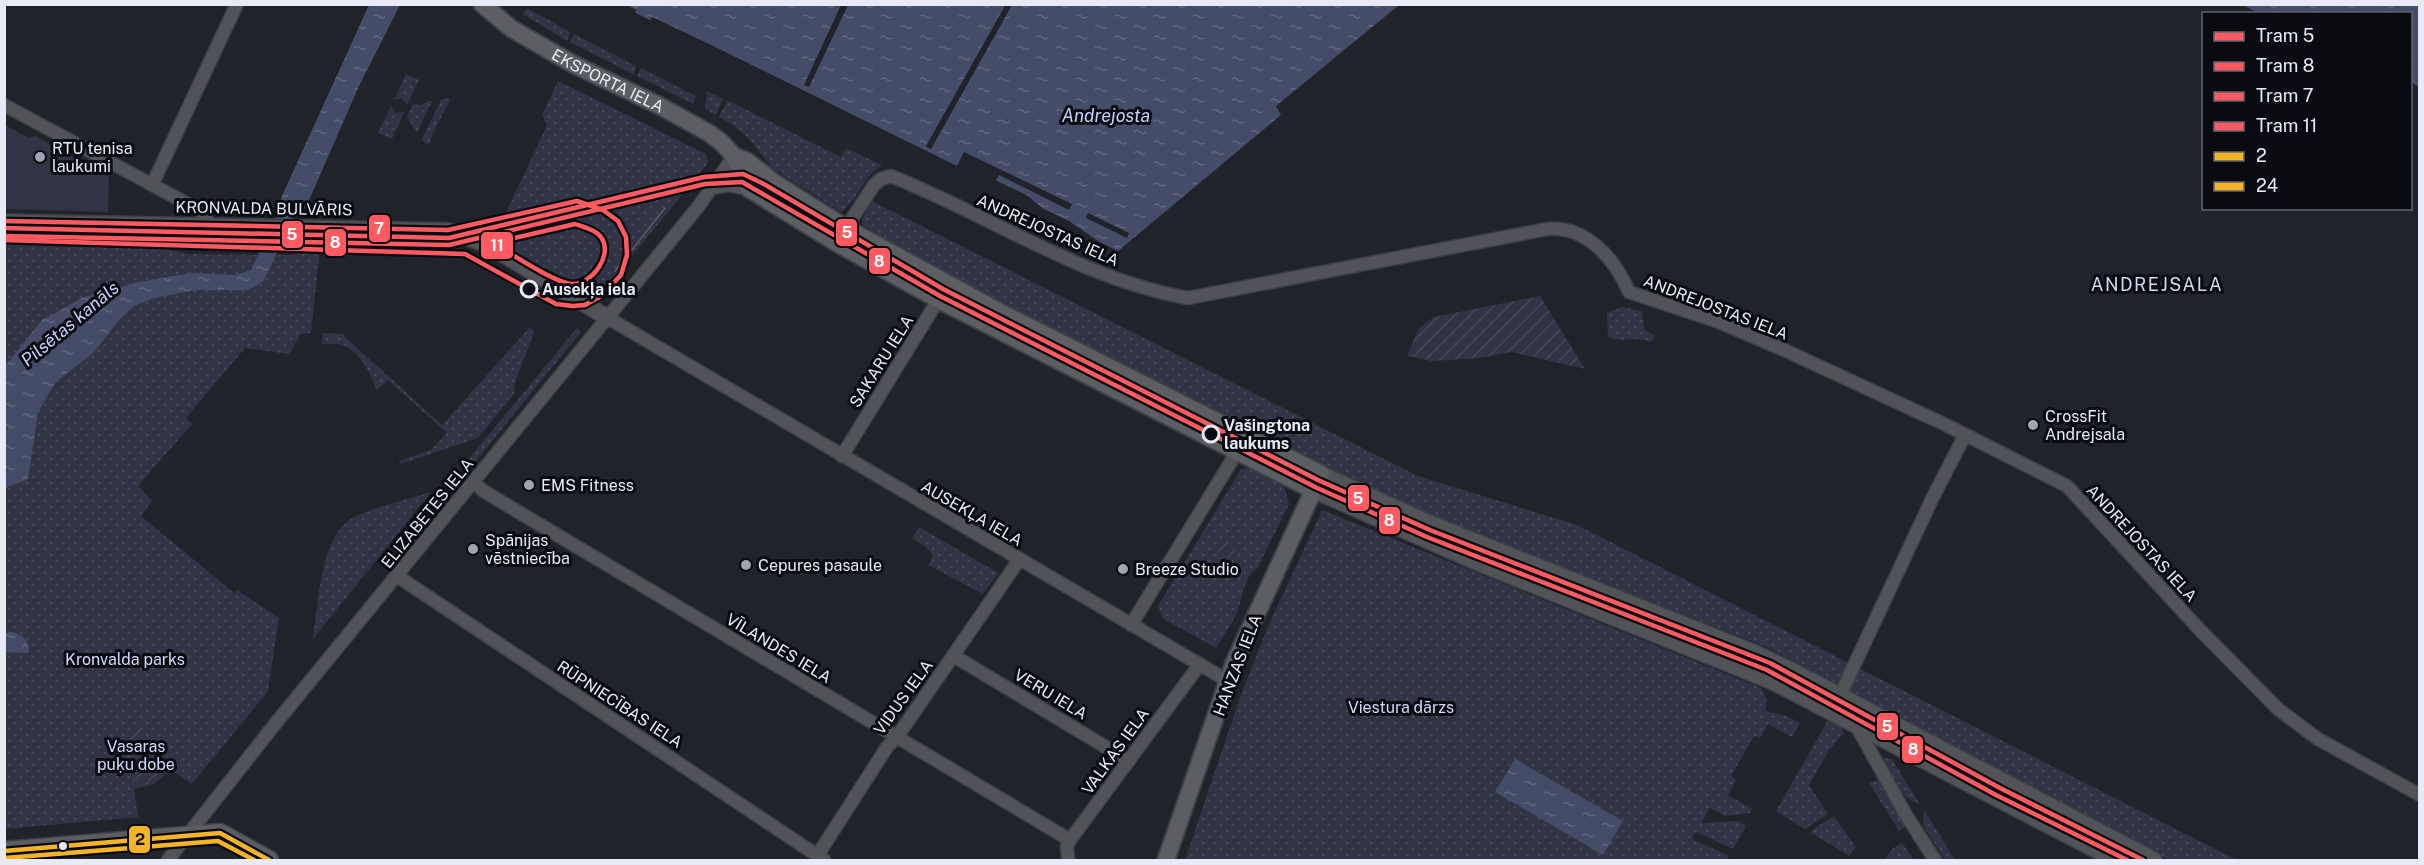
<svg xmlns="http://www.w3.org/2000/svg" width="2424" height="865" font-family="'Public Sans',sans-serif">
<defs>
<pattern id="grass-dots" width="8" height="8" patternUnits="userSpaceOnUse" patternTransform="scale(1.5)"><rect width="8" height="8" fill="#313445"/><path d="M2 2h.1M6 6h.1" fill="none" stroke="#454857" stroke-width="1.8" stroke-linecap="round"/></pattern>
<pattern id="garden-furrows" width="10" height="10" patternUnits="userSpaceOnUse" patternTransform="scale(1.5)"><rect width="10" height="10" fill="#313445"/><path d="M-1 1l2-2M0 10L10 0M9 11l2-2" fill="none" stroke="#454857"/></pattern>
<pattern id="water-ripples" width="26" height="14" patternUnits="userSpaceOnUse" patternTransform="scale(1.5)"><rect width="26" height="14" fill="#454c67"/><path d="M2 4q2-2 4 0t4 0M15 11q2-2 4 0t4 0" fill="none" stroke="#60667d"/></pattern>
</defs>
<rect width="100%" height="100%" fill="#21232b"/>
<g fill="url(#grass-dots)">
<path d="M527 8 570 32 567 41 523 14Z"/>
<path d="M574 34 636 66 634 75 570 42Z"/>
<path d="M641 68 696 96 693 104 637 76Z"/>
<path d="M406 74 419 80 407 105 401 98 394 100Z"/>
<path d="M558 81 706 154 708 163 599 296 496 243 497 218 504 217 547 125 542 115Z"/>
<path d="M707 91 723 99 716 115 705 109Z"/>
<path d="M445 98 450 100 433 133 429 145 423 142 422 139 441 100Z"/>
<path d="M727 100 841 157 846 148 882 165C862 178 856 203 841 212L772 168 749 139 732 124 719 117Z"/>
<path d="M428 101H432L417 133 407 117 413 104 421 105Z"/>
<path d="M391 106 396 113 404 112 392 139 378 133Z"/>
<path d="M872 201 1418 476 1577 525 2237 860H2169L1767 647 1432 518 1013 313 862 225 863 217Z"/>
<path d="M5 235 126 239 187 254 293 255 298 250H320L311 333 301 334 289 354 245 348 186 418 192 424 138 486 152 501 141 516 234 593 237 590 279 618 268 691 192 784 171 770 154 784 134 789 138 817 5 829Z"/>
<path d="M1622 307 1642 311 1644 329 1655 336 1651 342C1637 336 1622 343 1608 337L1607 313Z"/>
<path d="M530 327 534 332 515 382 514 394 478 438 400 464 399 461 431 450 447 433 388 380 377 390C369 373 361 351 342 345 336 343 328 344 322 344L323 333 344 334 345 337 442 425Z"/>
<path d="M577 328 581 332 471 467H462Z"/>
<path d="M1252 468 1284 485 1289 504 1258 567C1245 574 1243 596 1238 610 1233 623 1223 636 1216 648L1162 618 1158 606 1241 469Z"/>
<path d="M431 492 313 639C318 606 320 543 348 521 364 509 410 499 431 492Z"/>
<path d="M1322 510 1761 688 1767 700 1765 711 1787 716 1800 723 1792 737 1768 724 1760 738 1754 736 1731 776 1736 780 1728 795 1752 809 1750 813 1725 816 1710 808 1701 823 1738 821 1746 826 1733 849 1696 832 1692 839 1729 856 1726 860H1185L1242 692 1267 629Z"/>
<path d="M919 527 998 573 983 594 928 565 933 556 925 546 912 538Z"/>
<path d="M1830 719 1838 722 1844 733 1829 750 1809 785 1828 814 1805 829 1776 811 1827 722Z"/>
<path d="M1883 758 1892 759 1919 803C1902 802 1888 772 1883 758Z"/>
<path d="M1879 780 1907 826 1899 831 1869 783Z"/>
<path d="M1924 811H1925L1955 860H1945L1923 826Z"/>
<path d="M1834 816 1856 847 1849 856 1810 832Z"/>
<path d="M1902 843 1914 860H1885L1892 849Z"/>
</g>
<g fill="url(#garden-furrows)">
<path d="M1540 296 1585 369 1511 352 1480 358 1432 361 1407 356 1419 328 1434 317Z"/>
<path d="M1224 543 1235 549V562L1213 548Z"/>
<path d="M140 729 160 770C154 780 146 785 134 784L111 745Z"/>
</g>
<path fill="#313445" d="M5 125 29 138 35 136 109 177 108 212 5 209Z"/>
<g fill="url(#water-ripples)">
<path d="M369 5H400L359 86 306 207 296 213 264 280 257 285 248 290H195L154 298 134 306 118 321 94 352 56 382 46 398 38 412 28 479 5 488 4 367 42 320 84 297 139 282 191 273 235 275 251 270 280 209 281 198Z"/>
<path d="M627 5H1399L1276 106 1281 115 1118 251 1098 241 1069 221 1042 208 1028 196 975 170 953 168 652 17 650 21 635 13 636 10Z"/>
<path d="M2243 5H2419V87L2411 82 2410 14 2258 13Z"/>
<path d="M11 632C23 634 29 641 29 653L5 652V633Z"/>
<path d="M1515 759 1623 821 1603 855 1495 792Z"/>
</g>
<g fill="#21232b">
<path d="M624 4 636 10 635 13 650 20 652 17 705 42 957 166 964 152 1072 204 1069 210 999 175 994 183 974 173 951 171 653 21 649 23 634 16 632 11Z"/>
<path d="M1006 4 1012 5 931 149 927 147 926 146Z"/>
<path d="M841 5H848L809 87 804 85Z"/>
<path d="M1088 213 1129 233 1127 238 1086 218Z"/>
<path d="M272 219H296L280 253 257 252Z"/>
</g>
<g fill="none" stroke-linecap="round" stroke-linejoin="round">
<defs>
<g id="minor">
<path d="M4 105 197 209 206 218 207 225"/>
<path d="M152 185 237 4"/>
<path d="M713 188 729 185 749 189"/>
<path d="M842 234 874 185 881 179 891 176C991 216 1081 279 1188 298L1547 229C1586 225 1615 259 1629 292L1719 322 1782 349 1944 424 2067 486 2200 630 2278 709 2318 739 2420 795"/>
<path d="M608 318 1228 681"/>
<path d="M842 456 948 284"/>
<path d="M473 482 485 492 1070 840"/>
<path d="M397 576 824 860"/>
<path d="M1131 625 1240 447"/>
<path d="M954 656 1129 761"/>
<path d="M1843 689 1933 497 1965 435"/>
<path d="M1856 703 1851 713 1852 718 1906 815 1935 860"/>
<path d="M817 856 887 747 897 737 1019 560"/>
<path d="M168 860 275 724 698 207 734 156"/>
<path d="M1068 860 1067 846 1070 840 1200 664"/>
</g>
<g id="tertiary">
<path d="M4 222 449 231 488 245 608 318"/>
<path d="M1321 474 1434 525 1753 652 1793 671 2154 860"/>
<path d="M1313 490 1476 562 1773 682 2115 860"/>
</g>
<g id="secondary">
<path id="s1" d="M482 4 512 29 573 64 660 106 709 133 721 142 734 156 749 189 840 245 939 300 1313 490"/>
<path d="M734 156 747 161 775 183 846 228 1002 313 1321 474 1234 663 1166 860"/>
</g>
<path id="primary" d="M4 851 220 833 269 860"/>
</defs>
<use href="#minor" stroke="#3e4047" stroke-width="15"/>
<use href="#tertiary" stroke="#3e4047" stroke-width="18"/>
<use href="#secondary" stroke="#3e4047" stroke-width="20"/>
<use href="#primary" stroke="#3e4047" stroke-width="21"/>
<use href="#minor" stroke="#525356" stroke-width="12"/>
<use href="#tertiary" stroke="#525356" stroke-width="15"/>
<use href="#secondary" stroke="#5d5e61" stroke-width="16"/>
<use href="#primary" stroke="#5c5d61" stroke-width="18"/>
<path stroke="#5c5c61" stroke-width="1.5" d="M615 271 665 208"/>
<defs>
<path id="bus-1" d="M4 851 220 833 269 860"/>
<path id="bus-2" d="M5 858 218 841 254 860"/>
</defs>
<use href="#bus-1" stroke="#090b11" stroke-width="9"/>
<use href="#bus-2" stroke="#090b11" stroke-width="9"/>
<use href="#bus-1" stroke="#f4b427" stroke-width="4.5"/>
<use href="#bus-2" stroke="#f4b427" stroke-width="4.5"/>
<defs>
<path id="tram-1" d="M4 228 449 238 704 177 743 174 762 183 943 289 1318 480 1430 530 1770 663 2000 788 2143 860"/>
<path id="tram-2" d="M4 236 449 245 705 184 742 182 940 296 1315 487 1427 537 1767 670 1996 795 2127 860"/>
<path id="tram-3" d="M4 221 448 230 577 201 603 210 618 221 626 237 627 255 621 275 601 296 585 305 573 306 556 304 465 254 4 240"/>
<path id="tram-4" d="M575 224C583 227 594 229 600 236 615 253 592 285 572 284 555 283 510 253 493 243Z"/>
</defs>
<use href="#tram-1" stroke="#090b11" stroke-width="9"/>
<use href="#tram-2" stroke="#090b11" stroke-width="9"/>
<use href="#tram-3" stroke="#090b11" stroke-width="9"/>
<use href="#tram-4" stroke="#090b11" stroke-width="9"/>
<use href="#tram-1" stroke="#ff5a61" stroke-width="4.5"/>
<use href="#tram-2" stroke="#ff5a61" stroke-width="4.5"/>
<use href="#tram-3" stroke="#ff5a61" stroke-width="4.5"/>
<use href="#tram-4" stroke="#ff5a61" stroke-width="4.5"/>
</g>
<g fill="#a2a5af" stroke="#090b11" stroke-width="2">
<circle cx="40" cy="157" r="6"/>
<circle cx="2033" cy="425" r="6"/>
<circle cx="529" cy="485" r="6"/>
<circle cx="473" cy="549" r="6"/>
<circle cx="746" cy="565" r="6"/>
<circle cx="1123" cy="569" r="6"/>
</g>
<g fill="#090b11" stroke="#e8ebf6" stroke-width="3">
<circle cx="529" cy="289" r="8"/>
<circle cx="1211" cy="434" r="8"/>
</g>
<circle fill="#e8ebf6" stroke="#090b11" stroke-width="2" cx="63" cy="846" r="5"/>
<g text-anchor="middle" stroke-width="6" stroke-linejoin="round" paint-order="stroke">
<g font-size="16" fill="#e8ebf6" stroke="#090b11">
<text dy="6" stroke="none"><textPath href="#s1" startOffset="148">EKSPORTA IELA</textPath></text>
<text transform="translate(264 208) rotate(1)" y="6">KRONVALDA BULVĀRIS</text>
<text transform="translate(1048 230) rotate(24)" y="6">ANDREJOSTAS IELA</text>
<text transform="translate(1716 307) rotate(21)" y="6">ANDREJOSTAS IELA</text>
<text transform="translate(881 361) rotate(-58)" y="6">SAKARU IELA</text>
<text transform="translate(427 513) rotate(-51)" y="6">ELIZABETES IELA</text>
<text transform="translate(972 513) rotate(30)" y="6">AUSEKĻA IELA</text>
<text transform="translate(2142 543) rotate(47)" y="6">ANDREJOSTAS IELA</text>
<text transform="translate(779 648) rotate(31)" y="6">VĪLANDES IELA</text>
<text transform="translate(1237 665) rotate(-69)" y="6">HANZAS IELA</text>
<text transform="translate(1051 694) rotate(31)" y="6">VERU IELA</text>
<text transform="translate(903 697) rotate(-54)" y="6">VIDUS IELA</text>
<text transform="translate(620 704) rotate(33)" y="6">RŪPNIECĪBAS IELA</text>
<text transform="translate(1115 751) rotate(-54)" y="6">VALKAS IELA</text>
</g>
<g font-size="16" fill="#e8ebf6" stroke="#090b11" text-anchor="start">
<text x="52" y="154">RTU tenisa<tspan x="52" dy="18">laukumi</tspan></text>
<text x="2045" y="422">CrossFit<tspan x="2045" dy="18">Andrejsala</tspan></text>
<text x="541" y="491">EMS Fitness</text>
<text x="485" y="546">Spānijas<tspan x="485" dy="18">vēstniecība</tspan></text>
<text x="758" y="571">Cepures pasaule</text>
<text x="1135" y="575">Breeze Studio</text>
</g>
<g font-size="16" font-weight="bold" fill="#e8ebf6" stroke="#090b11" text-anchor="start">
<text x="542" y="295">Ausekļa iela</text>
<text x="1224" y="431">Vašingtona<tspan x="1224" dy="18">laukums</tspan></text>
</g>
<g font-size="16" fill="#d1dafc" stroke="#090b11">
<text x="125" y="665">Kronvalda parks</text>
<text x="1401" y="713">Viestura dārzs</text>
<text x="136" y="752">Vasaras<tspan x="136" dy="18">puķu dobe</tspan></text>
</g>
<g font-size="18" font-style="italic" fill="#c5d1fd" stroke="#090b11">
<text x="1106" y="122">Andrejosta</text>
<text transform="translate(70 324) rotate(-40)" y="6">Pilsētas kanāls</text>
</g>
<g font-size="18" letter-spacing="1.5" fill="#d5dbef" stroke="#090b11">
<text x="2157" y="291">ANDREJSALA</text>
</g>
</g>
<g stroke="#090b11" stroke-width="2">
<rect x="368" y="214" width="23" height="29" rx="6" fill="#ff5a61"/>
<rect x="835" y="218" width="23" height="29" rx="6" fill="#ff5a61"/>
<rect x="281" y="220" width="23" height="29" rx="6" fill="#ff5a61"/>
<rect x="324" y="228" width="23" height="29" rx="6" fill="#ff5a61"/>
<rect x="480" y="231" width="34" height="29" rx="6" fill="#ff5a61"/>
<rect x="868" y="247" width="23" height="28" rx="6" fill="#ff5a61"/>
<rect x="1347" y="484" width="23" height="28" rx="6" fill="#ff5a61"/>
<rect x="1378" y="506" width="23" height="29" rx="6" fill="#ff5a61"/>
<rect x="1876" y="712" width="23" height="29" rx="6" fill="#ff5a61"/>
<rect x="1901" y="735" width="23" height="29" rx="6" fill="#ff5a61"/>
<rect x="128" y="825" width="23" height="29" rx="6" fill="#f4b427"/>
</g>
<g font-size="16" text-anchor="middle" font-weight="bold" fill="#fff">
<text x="379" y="234">7</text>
<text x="847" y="238">5</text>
<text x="292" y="240">5</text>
<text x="335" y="248">8</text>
<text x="497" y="251">11</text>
<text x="879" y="267">8</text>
<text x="1358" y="504">5</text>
<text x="1389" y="526">8</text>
<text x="1887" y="732">5</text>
<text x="1913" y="755">8</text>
</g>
<g font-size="16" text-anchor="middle" font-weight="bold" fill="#111">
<text x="140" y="845">2</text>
</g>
<rect width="2424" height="865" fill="none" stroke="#e8ebf6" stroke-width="12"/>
<rect x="2202" y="12" width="210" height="198" fill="#090b11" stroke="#62656d" stroke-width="1.5"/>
<rect x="2214" y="32" width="30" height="9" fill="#ff5a61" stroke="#62656d" stroke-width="1.5"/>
<text x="2256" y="42" font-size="18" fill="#e8ebf6">Tram 5</text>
<rect x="2214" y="62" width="30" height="9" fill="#ff5a61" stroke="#62656d" stroke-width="1.5"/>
<text x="2256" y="72" font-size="18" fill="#e8ebf6">Tram 8</text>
<rect x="2214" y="92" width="30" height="9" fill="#ff5a61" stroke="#62656d" stroke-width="1.5"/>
<text x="2256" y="102" font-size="18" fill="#e8ebf6">Tram 7</text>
<rect x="2214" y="122" width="30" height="9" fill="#ff5a61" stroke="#62656d" stroke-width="1.5"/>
<text x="2256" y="132" font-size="18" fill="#e8ebf6">Tram 11</text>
<rect x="2214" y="152" width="30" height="9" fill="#f4b427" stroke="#62656d" stroke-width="1.5"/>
<text x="2256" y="162" font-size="18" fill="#e8ebf6">2</text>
<rect x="2214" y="182" width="30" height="9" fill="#f4b427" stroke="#62656d" stroke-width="1.5"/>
<text x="2256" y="192" font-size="18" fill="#e8ebf6">24</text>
</svg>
